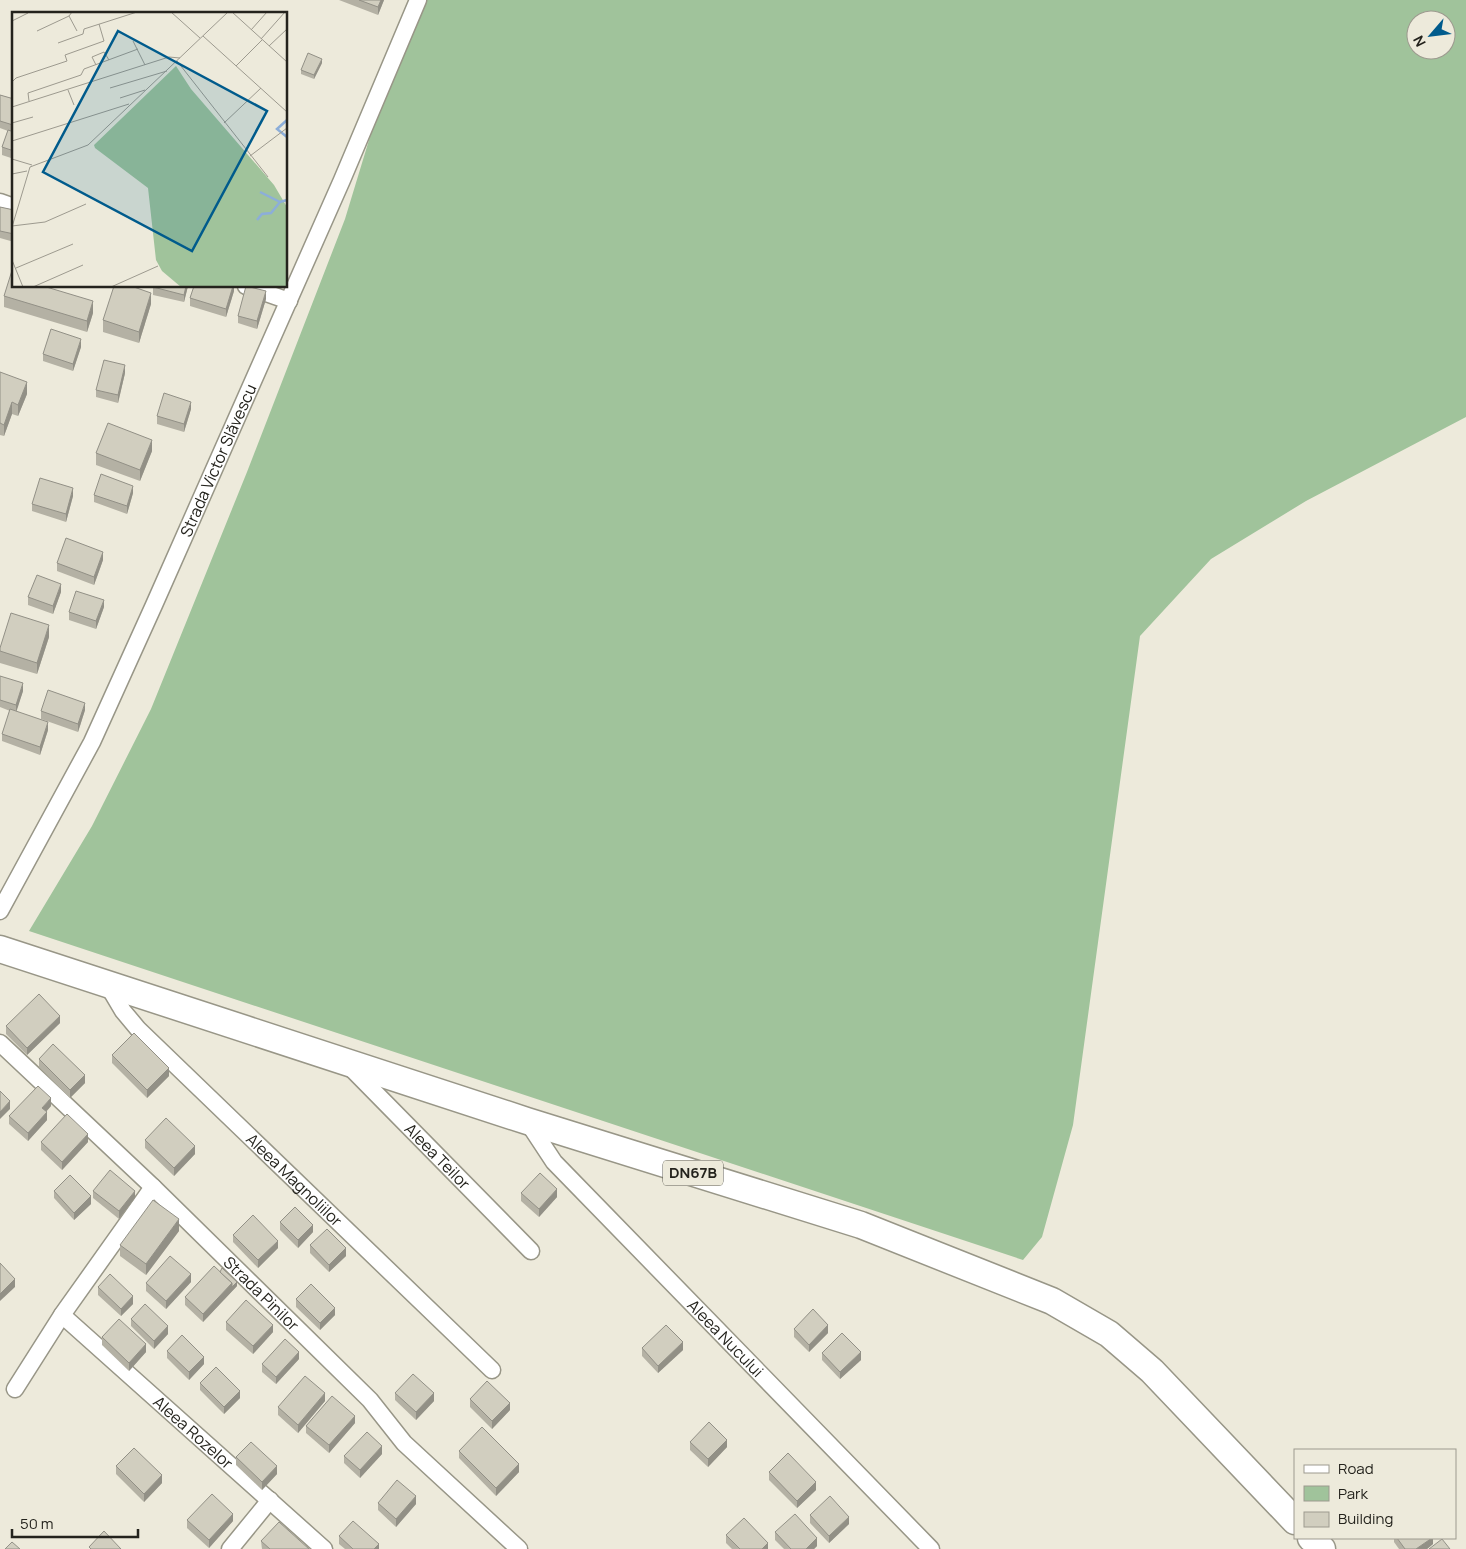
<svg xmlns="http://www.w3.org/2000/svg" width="1466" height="1549" font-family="Manrope,sans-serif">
<rect width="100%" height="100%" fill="#edeadb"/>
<path fill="#a0c39b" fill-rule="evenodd" d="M426 0H1466V417L1306 501 1211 559 1140 636 1073 1125 1042 1237 1023 1260 29 931 92 826 151 709 247 472 345 219 386 84ZM1416 20H1446V50H1416Z"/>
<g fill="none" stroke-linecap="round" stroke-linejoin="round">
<defs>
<g id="street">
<path d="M0 202 14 207"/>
<path d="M246 286 289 301"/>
<path id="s1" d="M0 911 92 742 154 605 342 180 418 0"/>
<path id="s2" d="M107 984 123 1011 138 1029 492 1370"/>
<path id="s3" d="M0 1043 153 1187 370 1400 404 1443 519 1549"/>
<path id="s4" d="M350 1067 531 1251"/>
<path id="s5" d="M527 1121 554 1162 931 1549"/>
<path id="s6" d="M62 1315 324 1549"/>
<path d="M15 1389 62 1315 153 1187"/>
<path d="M230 1549 270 1500"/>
</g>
<g id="primary">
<path d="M0 949 527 1121 861 1225 1052 1301 1109 1334 1152 1371 1295 1521"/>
<path d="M1311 1538 1322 1549"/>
</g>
</defs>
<use href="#street" stroke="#989687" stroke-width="19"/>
<use href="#primary" stroke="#989687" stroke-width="29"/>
<use href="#street" stroke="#fff" stroke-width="16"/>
<use href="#primary" stroke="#fff" stroke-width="26"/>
</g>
<g fill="#b4b1a4">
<path d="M339 0H384L378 15Z"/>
<path d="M322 63 314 79 301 74V70Z"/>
<path d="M0 95 14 99V159L2 155V147L8 131 0 128Z"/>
<path d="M0 207 14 210V242L0 238Z"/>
<path d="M14 286 93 313 87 332 4 307V296Z"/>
<path d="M153 286H188L184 302 153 295Z"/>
<path d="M234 286V291L226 317 190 306V298Z"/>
<path d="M266 299 257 329 238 323V316Z"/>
<path d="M151 304 139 343 103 332V320Z"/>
<path d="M81 347 73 371 43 361V354Z"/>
<path d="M0 372 27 394 18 416 12 414 4 436 0 435Z"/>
<path d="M125 373 118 403 96 397V390Z"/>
<path d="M191 409 184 432 157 424V416Z"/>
<path d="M152 451 140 481 96 465V453Z"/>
<path d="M133 493 127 514 94 502V495Z"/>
<path d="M73 496 66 522 32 511V504Z"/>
<path d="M103 560 94 585 57 571V563Z"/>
<path d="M61 592 53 614 28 605V597Z"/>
<path d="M104 607 96 629 69 620V612Z"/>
<path d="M49 637 37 674 0 663V648Z"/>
<path d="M0 676 23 691 16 711 48 730 40 755 2 741V734L10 711 0 707Z"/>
<path d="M85 710 78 732 41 719V711Z"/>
<path d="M60 1023 27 1055 6 1034V1026Z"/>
<path d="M112 1055 169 1076 147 1098 112 1063Z"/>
<path d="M39 1059 85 1083 70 1098 39 1067Z"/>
<path d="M51 1106 46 1112 47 1120 28 1141 9 1124V1116Z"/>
<path d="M145 1140 195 1154 174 1176 145 1148Z"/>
<path d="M41 1142H88L62 1170 41 1150Z"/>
<path d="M54 1191 91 1204 74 1220 54 1198Z"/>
<path d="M93 1191 135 1198 119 1219 93 1198Z"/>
<path d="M521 1193 557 1197 539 1217 521 1201Z"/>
<path d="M280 1222 313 1232 298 1248 280 1230Z"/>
<path d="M179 1231 146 1275 120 1256V1245Z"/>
<path d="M233 1235 278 1248 258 1268 233 1242Z"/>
<path d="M310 1245 346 1256 329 1272 310 1253Z"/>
<path d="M220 1272 237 1286 203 1322 185 1305V1297Z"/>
<path d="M191 1282 166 1309 146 1291V1283Z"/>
<path d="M98 1287 133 1304 121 1316 98 1295Z"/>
<path d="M296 1299 335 1315 320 1330 296 1307Z"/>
<path d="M131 1319 168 1334 154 1349 131 1326Z"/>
<path d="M226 1322 273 1332 253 1354 226 1330Z"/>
<path d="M794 1329 828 1333 809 1352 794 1337Z"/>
<path d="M102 1337 146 1352 129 1371 102 1345Z"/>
<path d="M642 1348 683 1350 658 1373 642 1356Z"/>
<path d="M167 1351 204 1364 189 1380 167 1358Z"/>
<path d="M822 1353 861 1360 840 1379 822 1360Z"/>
<path d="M299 1359 276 1384 262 1372V1364Z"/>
<path d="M200 1383 240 1398 224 1414 200 1390Z"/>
<path d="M395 1393 434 1401 416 1420 395 1400Z"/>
<path d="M470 1399 510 1410 492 1429 470 1407Z"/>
<path d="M325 1401 298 1433 278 1415V1407Z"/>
<path d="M355 1423 329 1453 306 1433V1426Z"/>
<path d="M690 1442 727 1447 708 1467 690 1450Z"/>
<path d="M459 1451 519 1472 496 1496 459 1458Z"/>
<path d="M382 1454 360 1478 344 1463V1456Z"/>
<path d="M236 1457 277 1474 262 1490 236 1465Z"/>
<path d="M116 1466 162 1483 144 1502 116 1474Z"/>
<path d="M769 1472 816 1490 797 1508 769 1480Z"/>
<path d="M378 1503 416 1504 396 1527 378 1510Z"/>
<path d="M810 1515 849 1524 829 1543 810 1523Z"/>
<path d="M187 1520 233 1521 209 1548 187 1528Z"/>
<path d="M775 1532 817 1546 814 1549H784L775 1540Z"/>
<path d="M726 1535 768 1549H732L726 1543Z"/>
<path d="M339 1536 379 1549H345L339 1544Z"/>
<path d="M1394 1538H1433V1544L1427 1549H1399L1394 1542Z"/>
<path d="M261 1541 309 1549H262Z"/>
</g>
<g fill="#929086">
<path d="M381 0H384L378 15V7Z"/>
<path d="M322 59V63L314 79V75Z"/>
<path d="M186 286H188L184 302V295Z"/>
<path d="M233 286H234V291L226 317V309Z"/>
<path d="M266 291V299L257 329V321Z"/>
<path d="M151 293V304L139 343V332Z"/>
<path d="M93 301V313L87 332V321Z"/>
<path d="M81 339V347L73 371V364Z"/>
<path d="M125 365V373L118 403V395Z"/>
<path d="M27 382V394L18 416V405Z"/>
<path d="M12 402V414L4 436V425Z"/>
<path d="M191 402V409L184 432V424Z"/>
<path d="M152 440V451L140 481V470Z"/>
<path d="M133 486V493L127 514V506Z"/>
<path d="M73 488V496L66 522V514Z"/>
<path d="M103 552V560L94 585V577Z"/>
<path d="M61 584V592L53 614V606Z"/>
<path d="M104 600V607L96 629V621Z"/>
<path d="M49 625V637L37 674V663Z"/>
<path d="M23 683V691L16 713V705Z"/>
<path d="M85 703V710L78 732V724Z"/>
<path d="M48 722V730L40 755V747Z"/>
<path d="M60 1016V1023L27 1055V1048Z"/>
<path d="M169 1068V1076L147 1098V1090Z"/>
<path d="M85 1075V1083L70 1098V1090Z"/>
<path d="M51 1098V1106L42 1116V1108Z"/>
<path d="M10 1101V1109L0 1119V1112Z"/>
<path d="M47 1112V1120L28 1141V1133Z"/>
<path d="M88 1134V1142L62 1170V1162Z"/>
<path d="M195 1146V1154L174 1176V1168Z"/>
<path d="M557 1189V1197L539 1217V1209Z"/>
<path d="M135 1191V1198L119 1219V1211Z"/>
<path d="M91 1196V1204L74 1220V1213Z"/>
<path d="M179 1219V1231L146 1275V1264Z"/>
<path d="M313 1225V1232L298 1248V1240Z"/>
<path d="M278 1241V1248L258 1268V1260Z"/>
<path d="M346 1248V1256L329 1272V1265Z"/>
<path d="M191 1274V1282L166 1309V1301Z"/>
<path d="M15 1279V1287L0 1301V1294Z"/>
<path d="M237 1282V1286L203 1322V1314L232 1283Z"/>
<path d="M133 1296V1304L121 1316V1309Z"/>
<path d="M335 1308V1315L320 1330V1323Z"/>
<path d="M273 1325V1332L253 1354V1346Z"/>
<path d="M828 1325V1333L809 1352V1345Z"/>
<path d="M168 1326V1334L154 1349V1341Z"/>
<path d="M683 1342V1350L658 1373V1366Z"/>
<path d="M146 1344V1352L129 1371V1363Z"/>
<path d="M299 1352V1359L276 1384V1377Z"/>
<path d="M861 1352V1360L840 1379V1372Z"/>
<path d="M204 1357V1364L189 1380V1372Z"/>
<path d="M240 1391V1398L224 1414V1407Z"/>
<path d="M325 1393V1401L298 1433V1425Z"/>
<path d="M434 1393V1401L416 1420V1412Z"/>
<path d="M510 1403V1410L492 1429V1421Z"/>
<path d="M355 1416V1423L329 1453V1445Z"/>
<path d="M727 1440V1447L708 1467V1459Z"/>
<path d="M382 1446V1454L360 1478V1470Z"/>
<path d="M519 1464V1472L496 1496V1488Z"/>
<path d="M277 1466V1474L262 1490V1482Z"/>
<path d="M162 1475V1483L144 1502V1494Z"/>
<path d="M816 1482V1490L797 1508V1501Z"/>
<path d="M416 1496V1504L396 1527V1519Z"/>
<path d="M233 1514V1521L209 1548V1540Z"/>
<path d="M849 1517V1524L829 1543V1536Z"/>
<path d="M817 1538V1546L814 1549H806Z"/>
<path d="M1432 1538H1433V1544L1427 1549H1416Z"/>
<path d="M768 1543V1549H762Z"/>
<path d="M379 1544V1549H374Z"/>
</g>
<g fill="#d1cebf" stroke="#929086">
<path d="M359 0H381L378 7Z"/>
<path d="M308 53 322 59 314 75 301 70Z"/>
<path d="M0 95 14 99 13 125 0 121Z"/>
<path d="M8 130 14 132V151L2 147Z"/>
<path d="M0 207 14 210V234L0 231Z"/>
<path d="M14 264V286H43L93 301 87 321 4 296Z"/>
<path d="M114 286H131L151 293 139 332 103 320Z"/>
<path d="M153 286H186L184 295 153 287Z"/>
<path d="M194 286H233L226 309 190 298Z"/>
<path d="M246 286 266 291 257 321 238 316Z"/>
<path d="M51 329 81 339 73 364 43 354Z"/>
<path d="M104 360 125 365 118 395 96 390Z"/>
<path d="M0 372 27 382 18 405 12 402 4 425 0 423Z"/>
<path d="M164 393 191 402 184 424 157 416Z"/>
<path d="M108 423 152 440 140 470 96 453Z"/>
<path d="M101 474 133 486 127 506 94 495Z"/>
<path d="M40 478 73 488 66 514 32 504Z"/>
<path d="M66 538 103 552 94 577 57 563Z"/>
<path d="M37 575 61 584 53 606 28 597Z"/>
<path d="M76 591 104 600 96 621 69 612Z"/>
<path d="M11 613 49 625 37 663 0 651V648Z"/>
<path d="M0 676 23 683 16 705 0 700Z"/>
<path d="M48 690 85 703 78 724 41 711Z"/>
<path d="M10 709 48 722 40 747 2 734Z"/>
<path d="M39 994 60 1016 27 1048 6 1026Z"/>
<path d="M134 1033 169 1068 147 1090 112 1055Z"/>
<path d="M53 1044 85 1075 70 1090 39 1059Z"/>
<path d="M38 1086 51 1098 42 1108 47 1112 28 1133 9 1116Z"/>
<path d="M0 1091 10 1101 0 1112Z"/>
<path d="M67 1114 88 1134 62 1162 41 1142Z"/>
<path d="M166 1118 195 1146 174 1168 145 1140Z"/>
<path d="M110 1170 135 1191 119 1211 93 1191Z"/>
<path d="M540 1173 557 1189 539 1209 521 1193Z"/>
<path d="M70 1175 91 1196 74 1213 54 1191Z"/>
<path d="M153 1200 179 1219 146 1264 120 1245Z"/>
<path d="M295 1207 313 1225 298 1240 280 1222Z"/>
<path d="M253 1215 278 1241 258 1260 233 1235Z"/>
<path d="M327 1229 346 1248 329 1265 310 1245Z"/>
<path d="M170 1256 191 1274 166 1301 146 1283Z"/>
<path d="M0 1263 15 1279 0 1294Z"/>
<path d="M214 1266 232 1283 203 1314 185 1297Z"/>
<path d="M222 1268 237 1282 232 1287V1283L220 1272Z"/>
<path d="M110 1274 133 1296 121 1309 98 1287Z"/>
<path d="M311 1284 335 1308 320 1323 296 1299Z"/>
<path d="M246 1300 273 1325 253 1346 226 1322Z"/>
<path d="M145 1304 168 1326 154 1341 131 1319Z"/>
<path d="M813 1309 828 1325 809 1345 794 1329Z"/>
<path d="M119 1319 146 1344 129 1363 102 1337Z"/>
<path d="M666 1325 683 1342 658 1366 642 1348Z"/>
<path d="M842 1333 861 1352 840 1372 822 1353Z"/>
<path d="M182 1335 204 1357 189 1372 167 1351Z"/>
<path d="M285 1339 299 1352 276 1377 262 1364Z"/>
<path d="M216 1367 240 1391 224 1407 200 1383Z"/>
<path d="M413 1374 434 1393 416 1412 395 1393Z"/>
<path d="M305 1376 325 1393 298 1425 278 1407Z"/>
<path d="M487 1381 510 1403 492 1421 470 1399Z"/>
<path d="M332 1396 355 1416 329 1445 306 1426Z"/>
<path d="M709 1422 727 1440 708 1459 690 1442Z"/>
<path d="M482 1427 519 1464 496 1488 459 1451Z"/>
<path d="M367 1432 382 1446 360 1470 344 1456Z"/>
<path d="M251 1442 277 1466 262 1482 236 1457Z"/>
<path d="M134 1448 162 1475 144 1494 116 1466Z"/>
<path d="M788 1453 816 1482 797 1501 769 1472Z"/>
<path d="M397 1480 416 1496 396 1519 378 1503Z"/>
<path d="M212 1494 233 1514 209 1540 187 1520Z"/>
<path d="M830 1496 849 1517 829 1536 810 1515Z"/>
<path d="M795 1514 817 1538 806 1549H791L775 1532Z"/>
<path d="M744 1518 768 1543 762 1549H740L726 1535Z"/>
<path d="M353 1521 379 1544 374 1549H353L339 1536Z"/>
<path d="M279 1522 309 1549H270L261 1541Z"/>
<path d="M104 1531 121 1549H91L89 1547Z"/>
<path d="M1397 1538H1432L1416 1549H1405Z"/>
<path d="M1442 1539 1450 1549H1429Z"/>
<path d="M12 1542 20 1549H5Z"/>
</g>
<g text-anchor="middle" stroke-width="5" stroke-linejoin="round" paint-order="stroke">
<rect fill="#edeadb" stroke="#605f56" stroke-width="1" x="663" y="1160.5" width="60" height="25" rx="4"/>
<g font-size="15" font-weight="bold" fill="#24231d">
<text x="693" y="1178">DN67B</text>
</g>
<g font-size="16" fill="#24231d" stroke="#edeadb">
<text dy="6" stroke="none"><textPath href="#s1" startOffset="501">Strada Victor Slăvescu</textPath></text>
<text dy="6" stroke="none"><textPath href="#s4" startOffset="125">Aleea Teilor</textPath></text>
<text dy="6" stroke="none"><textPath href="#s2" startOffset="272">Aleea Magnoliilor</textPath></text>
<text dy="6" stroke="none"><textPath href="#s3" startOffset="362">Strada Pinilor</textPath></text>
<text dy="6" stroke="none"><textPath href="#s5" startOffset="295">Aleea Nucului</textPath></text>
<text dy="6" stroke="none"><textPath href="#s6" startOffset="176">Aleea Rozelor</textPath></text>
</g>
</g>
<g transform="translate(12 12)">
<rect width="275" height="275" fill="#edeadb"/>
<path d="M164 54 179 77 262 173 275 195V275H169L150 259 144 248 136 176 83 136 82 133Z" fill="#a0c39b"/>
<path fill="none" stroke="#8caed9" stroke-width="2.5" d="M275 108 265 117 275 125M248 180 268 190 275 188M245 208 250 202 259 201 268 190"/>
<path fill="none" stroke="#9d9a8f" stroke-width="1" d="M60 0 57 4 65 19M159 0 188 26M220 0 275 50M0 9 16 1M239 18 255 0M25 19 57 4M191 24 275 100M249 27 273 0M121 29 133 53M46 31 71 22 72 17 125 0M257 34 275 17M165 49 256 165M84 53 80 45 92 40 97 48M224 54 250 28M0 70 4 66 55 49 53 43 92 29 87 12M98 76 155 59M56 78 62 93M108 86 133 78M17 89 16 81 69 63 72 57 126 37M0 95 157 45 168 46M0 111 21 105M212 111 249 76M0 129 117 92M238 144 275 116M0 147 20 153M0 162 15 159M0 214 33 210 74 192M0 215 18 155 76 133 216 0M0 248 11 275M4 256 61 232M21 275 71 253M99 275 146 254"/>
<path fill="#005b8c" fill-opacity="0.15" stroke="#005b8c" stroke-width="2.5" d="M106 19 255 99 180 239 31 160Z"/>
<rect width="275" height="275" fill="none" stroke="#24231d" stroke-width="2.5"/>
</g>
<rect x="1294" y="1449" width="162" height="90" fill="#edeadb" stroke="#9d9a8f"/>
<rect x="1304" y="1465" width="25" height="8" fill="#ffffff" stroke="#9d9a8f"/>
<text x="1338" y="1474" font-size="15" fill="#24231d">Road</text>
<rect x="1304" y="1486" width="25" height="15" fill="#a0c39b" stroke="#9d9a8f"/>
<text x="1338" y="1499" font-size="15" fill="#24231d">Park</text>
<rect x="1304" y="1512" width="25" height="15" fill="#d1cebf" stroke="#9d9a8f"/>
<text x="1338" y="1524" font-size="15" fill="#24231d">Building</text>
<g transform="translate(1431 35) rotate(242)"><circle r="24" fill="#edeadb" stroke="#9d9a8f"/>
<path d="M0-4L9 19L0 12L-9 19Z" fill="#005b8c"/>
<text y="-8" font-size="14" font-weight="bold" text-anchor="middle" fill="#24231d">N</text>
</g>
<path d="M12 1529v8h126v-8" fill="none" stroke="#24231d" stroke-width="2.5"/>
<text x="20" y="1529" font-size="15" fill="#24231d" stroke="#edeadb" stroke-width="4" paint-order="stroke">50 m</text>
</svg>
